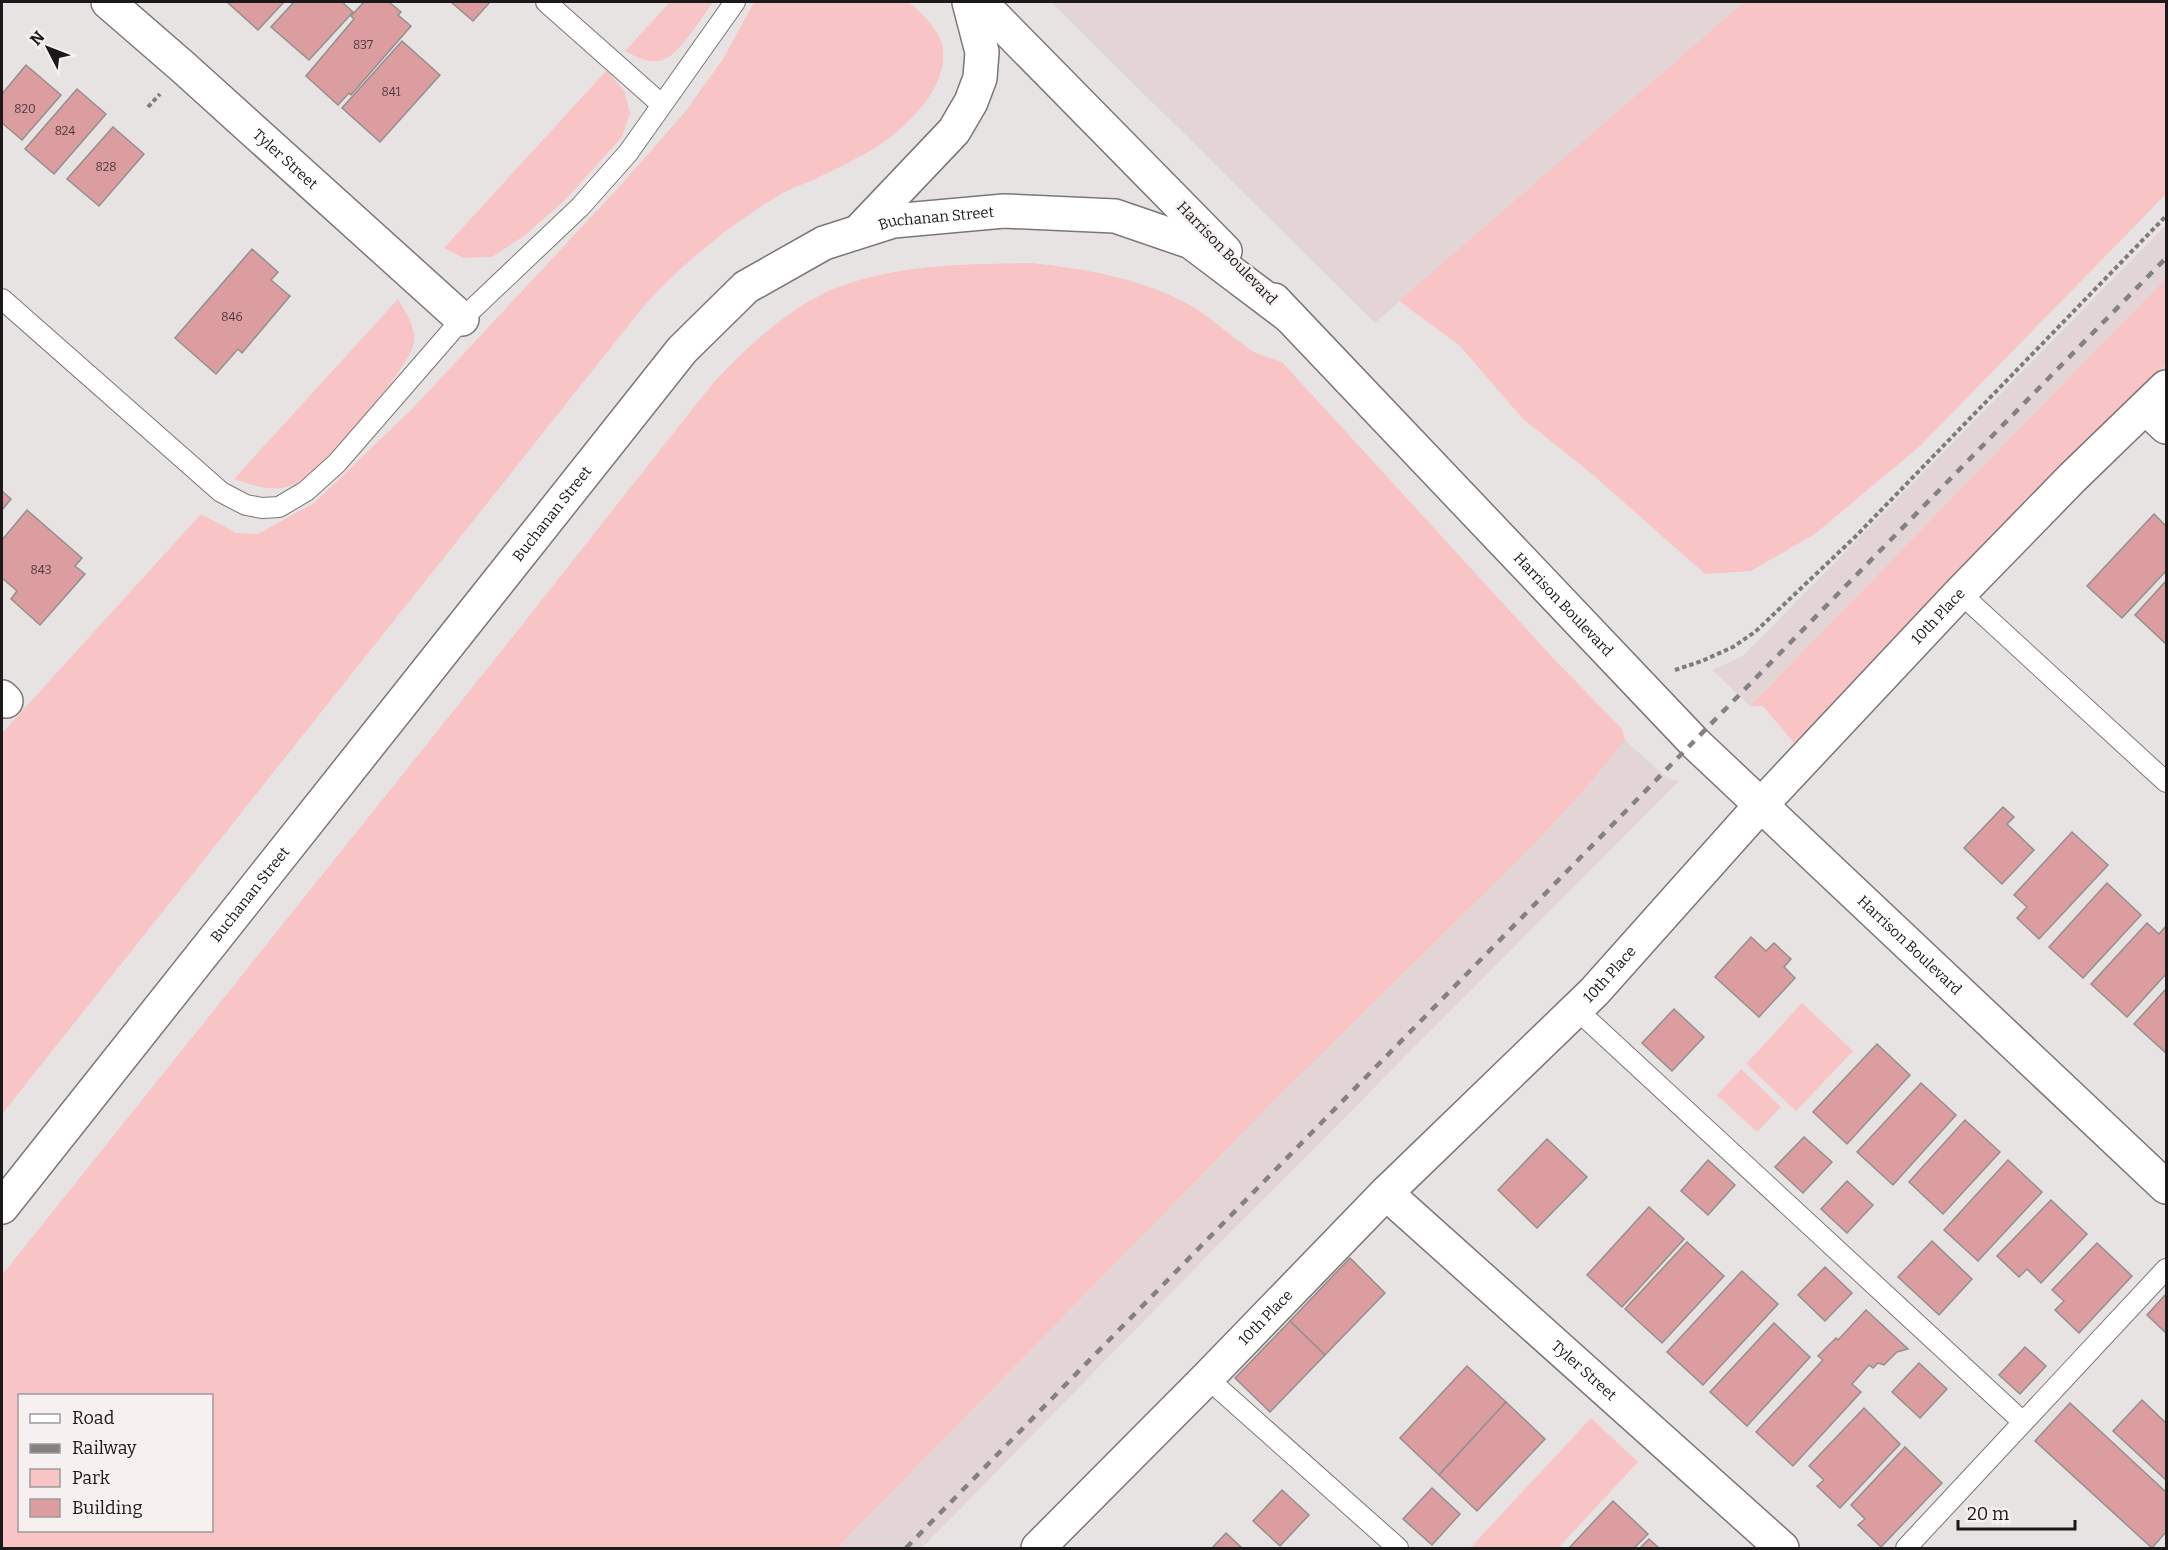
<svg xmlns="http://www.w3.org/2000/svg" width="2168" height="1550" font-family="Bitter,serif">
<rect width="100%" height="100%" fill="#e8e3e3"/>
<g fill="#e3d5d5">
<path d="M1051 2H1744L1375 323Z"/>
<path d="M2166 225V278L1750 706 1712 670 1743 656Z"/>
<path d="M1625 740 1667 778 1679 781 1220 1243 922 1548H837L1272 1103 1532 846 1582 793Z"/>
</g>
<g fill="#f8c4c6" fill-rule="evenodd">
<path d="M670 2H713C703 16 680 53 665 59 651 65 636 57 625 51Z"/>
<path d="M754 2H909C921 13 937 27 942 44 952 87 903 132 870 151 852 161 832 171 813 180 801 185 787 190 776 197 727 227 682 264 643 307L2 1114V733L201 514 236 533 258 534 314 503 412 409 619 187 685 112 723 59Z"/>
<path d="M1744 2H2166V194L1920 446 1815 534 1751 571 1705 574 1592 474 1523 419 1459 345 1399 301Z"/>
<path d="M607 70 625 92 630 113 622 137 564 201 524 236 492 257 463 258 444 248Z"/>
<path d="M1032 263C1083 269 1134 277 1180 300 1206 312 1225 332 1248 348 1257 355 1271 358 1282 362L1554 659 1622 729 1625 740 1582 793 1532 846 1272 1103 837 1548H2V1275L507 644 713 383C748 346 793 303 841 286 901 264 969 264 1032 263ZM20 1396H212V1530H20Z"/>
<path d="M2166 278V365L1800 750 1763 706H1750Z"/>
<path d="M398 299C406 313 418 330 413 346 405 373 318 475 293 485 273 493 253 485 234 479Z"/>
<path d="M1802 1003 1853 1051 1796 1111 1746 1064Z"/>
<path d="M1741 1069 1781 1107 1757 1132 1717 1095Z"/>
<path d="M1591 1418 1638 1462 1558 1548H1470Z"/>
</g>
<g fill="#dc9da1" stroke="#948f8f" stroke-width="1.5">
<path d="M227 2H284L258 30Z"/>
<path d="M294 2H342L353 12 309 60 271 27Z"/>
<path d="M364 2H389L401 12 398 15 411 26 351 95 349 93 338 105 306 76 354 19 351 16Z"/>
<path d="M451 2H490L473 21Z"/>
<path d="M402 41 440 75 380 142 342 108Z"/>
<path d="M26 65 61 95 22 140 2 123V94Z"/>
<path d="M77 89 106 114 54 174 25 149Z"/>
<path d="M113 127 144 154 99 206 67 179Z"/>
<path d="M252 249 278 272 271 280 290 296 242 353 238 349 216 374 175 338Z"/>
<path d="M2 491 11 499 2 510Z"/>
<path d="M27 510 82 558 75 566 85 574 40 625 11 599 17 591 2 578V540Z"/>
<path d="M2154 514 2166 526V571L2122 618 2087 586Z"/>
<path d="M2166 581V644L2135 615Z"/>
<path d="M2003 807 2014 817 2007 824 2034 850 2002 884 1964 848Z"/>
<path d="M2072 832 2108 865 2039 939 2017 918 2027 907 2014 895Z"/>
<path d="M2107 883 2141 915 2083 978 2049 947Z"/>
<path d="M2147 923 2159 934 2165 927 2166 928V974L2127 1017 2091 984Z"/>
<path d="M1751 937 1766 951 1774 943 1791 959 1784 967 1795 978 1759 1017 1715 977Z"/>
<path d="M2166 989V1053L2134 1024Z"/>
<path d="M1674 1009 1704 1037 1672 1071 1642 1043Z"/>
<path d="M1877 1044 1910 1075 1847 1144 1813 1112Z"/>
<path d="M1921 1083 1956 1115 1893 1185 1857 1152Z"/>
<path d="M1965 1120 2000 1152 1943 1214 1909 1182Z"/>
<path d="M1804 1137 1832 1162 1803 1193 1775 1167Z"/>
<path d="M1547 1139 1587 1177 1537 1228 1498 1190Z"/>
<path d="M1708 1160 1735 1185 1708 1215 1681 1191Z"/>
<path d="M2008 1160 2042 1192 1978 1261 1944 1230Z"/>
<path d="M1847 1181 1873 1205 1847 1233 1821 1209Z"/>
<path d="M2051 1200 2087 1234 2041 1283 2027 1269 2019 1277 1997 1256Z"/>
<path d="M1649 1207 1684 1239 1622 1307 1587 1275Z"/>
<path d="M1932 1241 1972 1279 1939 1315 1898 1277Z"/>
<path d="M1687 1242 1724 1276 1662 1343 1625 1309Z"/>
<path d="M2097 1243 2132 1276 2079 1333 2055 1310 2064 1301 2052 1290Z"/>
<path d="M1350 1258 1385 1293 1325 1355 1290 1321Z"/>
<path d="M1825 1267 1852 1293 1825 1321 1798 1295Z"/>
<path d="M1742 1271 1778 1304 1703 1385 1667 1352Z"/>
<path d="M2166 1294V1333L2147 1315Z"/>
<path d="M1866 1310 1908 1349 1897 1352 1884 1365 1878 1363 1873 1368 1869 1365 1852 1384 1861 1392 1793 1466 1756 1432 1823 1360 1818 1356 1836 1338 1838 1340Z"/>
<path d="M1290 1321 1325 1355 1270 1412 1235 1378Z"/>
<path d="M1774 1323 1810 1357 1747 1426 1710 1392Z"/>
<path d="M2025 1347 2046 1366 2020 1394 1999 1375Z"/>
<path d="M1919 1363 1947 1389 1920 1418 1892 1392Z"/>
<path d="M1467 1366 1506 1402 1439 1475 1400 1438Z"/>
<path d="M2142 1400 2166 1423V1480L2113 1431Z"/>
<path d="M1506 1402 1545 1439 1477 1511 1439 1475Z"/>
<path d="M2070 1403 2166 1492V1532L2152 1548 2035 1441Z"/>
<path d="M1864 1408 1900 1444 1840 1508 1817 1486 1824 1480 1809 1466Z"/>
<path d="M1905 1447 1942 1483 1881 1547 1858 1525 1865 1519 1851 1505Z"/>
<path d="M1432 1488 1460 1514 1432 1545 1403 1519Z"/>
<path d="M1282 1490 1309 1515 1280 1546 1253 1521Z"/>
<path d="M1613 1501 1648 1534 1634 1548H1569Z"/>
<path d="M1226 1533 1242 1548H1212Z"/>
<path d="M1649 1539 1659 1548H1640Z"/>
</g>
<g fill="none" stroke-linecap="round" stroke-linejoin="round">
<defs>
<g id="lane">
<path d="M546 2 661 104"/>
<path d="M2 299 221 492 246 505 262 508 279 507 306 491 337 463 462 319 580 207 628 153 735 2"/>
<path d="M1960 593 2166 782"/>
<path d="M1576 1009 2023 1422"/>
<path d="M1207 1378 1398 1548"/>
<path d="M1906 1548 2166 1269"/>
</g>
<g id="street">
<path id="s1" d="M108 2 183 67 462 319"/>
<path d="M2146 408 2166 427"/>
<path d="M2 697 6 701"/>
<path id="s2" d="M1386 1193 1782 1548"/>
<path id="s3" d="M1038 1548 1207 1378 1386 1193 1594 992 1761 805 1960 593 2072 478 2166 387"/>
</g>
<g id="secondary">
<path d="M980 2 1225 251"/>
<path d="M859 231 954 131 971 102 980 78 982 52 969 2"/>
<path id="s4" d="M1274 300 1695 743 2166 1187"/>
<path id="s5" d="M2 1207 682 350 746 287 824 243 893 221 1004 211 1115 216 1191 242 1289 316"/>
</g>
</defs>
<use href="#lane" stroke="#7c7777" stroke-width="22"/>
<use href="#street" stroke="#7c7777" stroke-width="36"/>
<use href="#secondary" stroke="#7c7777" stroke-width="36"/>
<g stroke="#7f7b7b" stroke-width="4" stroke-dasharray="4.5 3" stroke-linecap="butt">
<path d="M148 107 160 94"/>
<path d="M1675 670 1702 661 1733 647 1755 632 1856 536 2166 216"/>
</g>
<use href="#lane" stroke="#fff" stroke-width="20"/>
<use href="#street" stroke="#fff" stroke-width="33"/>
<use href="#secondary" stroke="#fff" stroke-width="33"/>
<path stroke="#848181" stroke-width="4.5" stroke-dasharray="8 8" stroke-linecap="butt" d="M906 1548 2166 258"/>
</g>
<g text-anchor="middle" stroke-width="4.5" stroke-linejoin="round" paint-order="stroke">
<g font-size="12" fill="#4b3a3b">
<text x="363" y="49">837</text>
<text x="391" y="96">841</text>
<text x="25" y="113">820</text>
<text x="65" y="135">824</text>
<text x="106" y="171">828</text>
<text x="232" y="321">846</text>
<text x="41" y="574">843</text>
</g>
<g font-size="15" fill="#1b1919" stroke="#f6f0f0">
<text dy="5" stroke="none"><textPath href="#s1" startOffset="237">Tyler Street</textPath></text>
<text dy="5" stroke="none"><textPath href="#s5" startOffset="1389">Buchanan Street</textPath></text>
<text transform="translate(1227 253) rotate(46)" y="5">Harrison Boulevard</text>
<text dy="5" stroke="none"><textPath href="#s5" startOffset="885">Buchanan Street</textPath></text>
<text dy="5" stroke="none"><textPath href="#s4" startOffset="420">Harrison Boulevard</textPath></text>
<text dy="5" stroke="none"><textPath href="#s3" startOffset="1296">10th Place</textPath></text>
<text dy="5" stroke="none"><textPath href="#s5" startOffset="399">Buchanan Street</textPath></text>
<text dy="5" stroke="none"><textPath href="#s4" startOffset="906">Harrison Boulevard</textPath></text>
<text dy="5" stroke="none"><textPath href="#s3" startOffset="810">10th Place</textPath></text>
<text dy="5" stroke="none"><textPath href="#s3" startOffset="324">10th Place</textPath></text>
<text dy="5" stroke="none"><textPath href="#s2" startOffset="266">Tyler Street</textPath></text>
</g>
</g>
<rect width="2168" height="1550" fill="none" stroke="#1b1919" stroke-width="6"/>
<rect x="18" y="1394" width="195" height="138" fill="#f6f0f0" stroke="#9e9a9a" stroke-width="1.5"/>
<rect x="30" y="1414" width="30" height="9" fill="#ffffff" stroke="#9e9a9a" stroke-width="1.5"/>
<text x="72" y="1424" font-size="18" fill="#1b1919">Road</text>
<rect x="30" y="1444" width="30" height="9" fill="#848181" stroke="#9e9a9a" stroke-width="1.5"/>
<text x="72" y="1454" font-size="18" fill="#1b1919">Railway</text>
<rect x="30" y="1469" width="30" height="18" fill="#f8c4c6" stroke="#9e9a9a" stroke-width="1.5"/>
<text x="72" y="1484" font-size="18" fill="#1b1919">Park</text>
<rect x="30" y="1499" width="30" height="18" fill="#dc9da1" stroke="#9e9a9a" stroke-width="1.5"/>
<text x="72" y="1514" font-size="18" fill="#1b1919">Building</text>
<g transform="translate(48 48) rotate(312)" stroke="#f6f0f0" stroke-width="4.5" paint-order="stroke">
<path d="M0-4.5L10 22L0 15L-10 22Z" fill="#1b1919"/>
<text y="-9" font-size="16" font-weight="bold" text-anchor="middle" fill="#1b1919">N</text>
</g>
<path d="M1958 1520v9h117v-9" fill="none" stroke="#1b1919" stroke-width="3"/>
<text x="1967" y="1520" font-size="18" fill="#1b1919" stroke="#f6f0f0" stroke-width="4.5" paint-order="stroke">20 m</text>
</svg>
